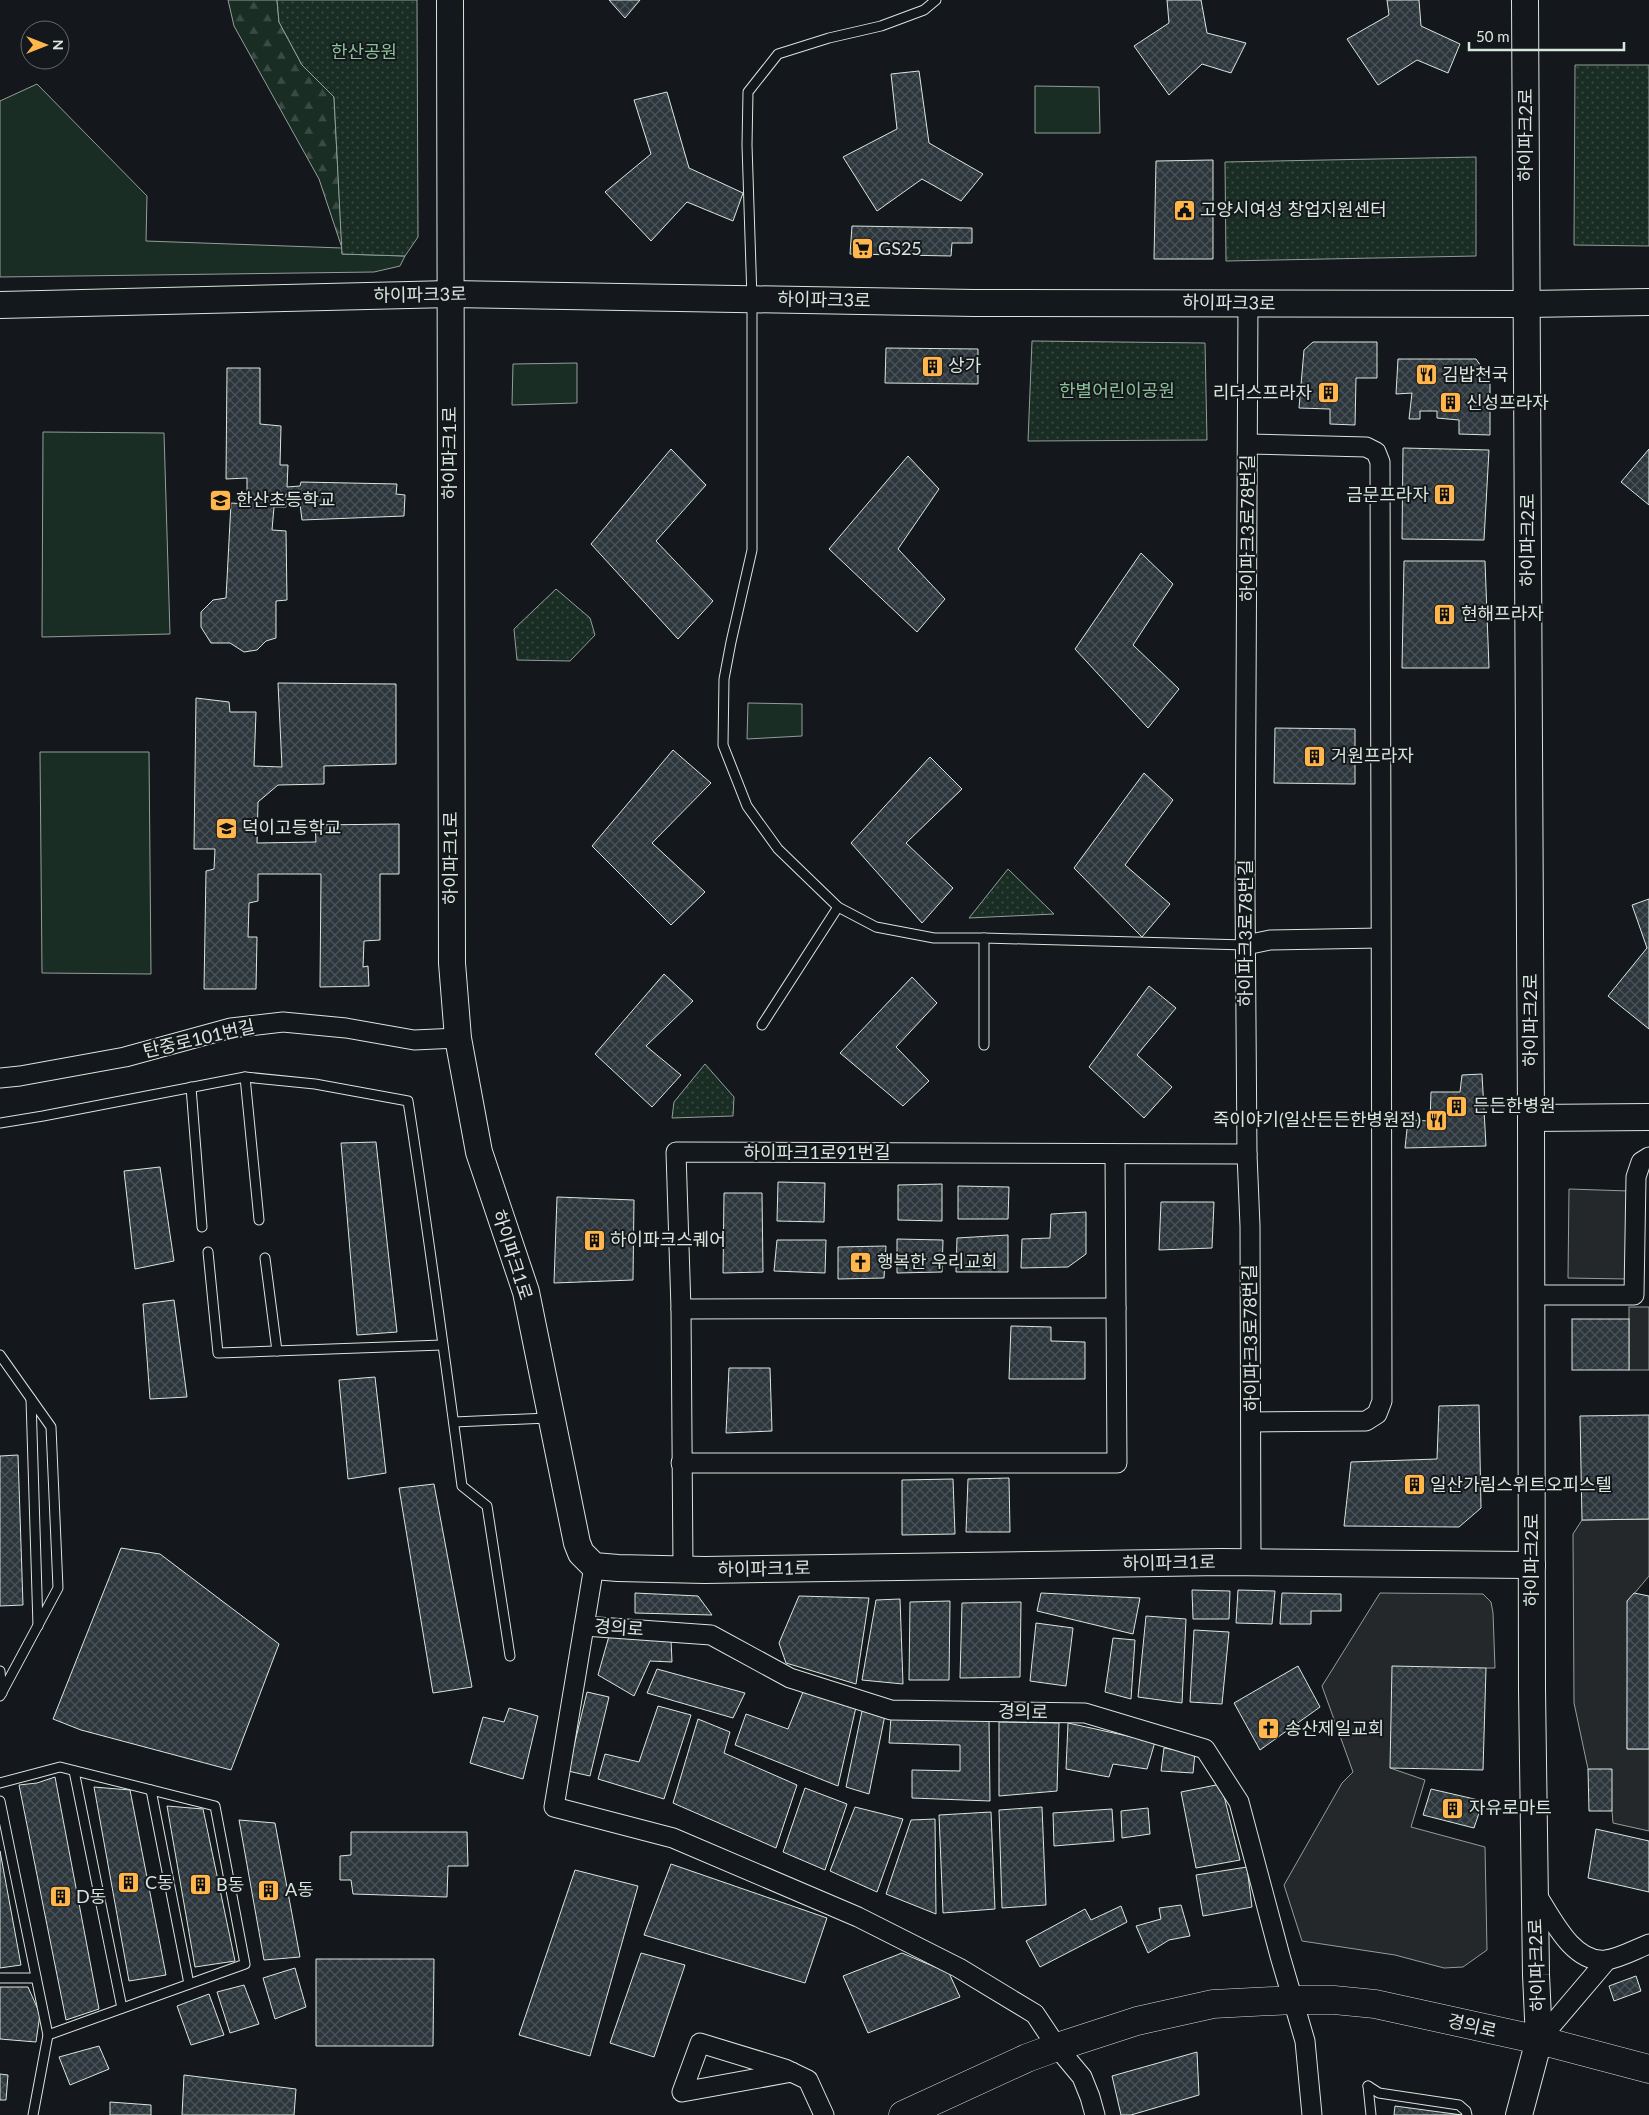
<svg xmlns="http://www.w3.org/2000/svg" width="1649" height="2115" font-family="Lato,'Noto Sans KR',sans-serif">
<defs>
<pattern id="forest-firs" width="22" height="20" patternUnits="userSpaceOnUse" patternTransform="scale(1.25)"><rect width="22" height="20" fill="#1a2d24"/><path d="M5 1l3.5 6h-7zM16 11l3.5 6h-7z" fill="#3b4b43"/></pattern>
<pattern id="park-dots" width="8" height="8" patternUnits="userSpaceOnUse" patternTransform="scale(1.25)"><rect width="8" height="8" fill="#1a2d24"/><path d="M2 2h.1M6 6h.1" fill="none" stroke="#3b4b43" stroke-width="1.8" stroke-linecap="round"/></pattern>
<pattern id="building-cross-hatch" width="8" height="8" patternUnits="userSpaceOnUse" patternTransform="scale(1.25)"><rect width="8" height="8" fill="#2c363c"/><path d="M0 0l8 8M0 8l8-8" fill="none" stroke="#4a5358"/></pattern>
</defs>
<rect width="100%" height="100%" fill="#14181c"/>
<g fill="#1a2d24" stroke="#939e99">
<path d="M37 84 147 196 146 241 342 248V254L405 256 400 266 374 272 0 277V101Z"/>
<path d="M1035 86 1099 87 1100 133H1035Z"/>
<path d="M577 363V403L512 405 513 364Z"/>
<path d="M43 432 164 433 170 634 42 637Z"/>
<path d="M748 703 802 704V736L747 739Z"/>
<path d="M40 752H149L151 974 42 973Z"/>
</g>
<path fill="url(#forest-firs)" stroke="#939e99" d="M228 0H277L279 22 302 65 334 97 342 248 319 179 234 26Z"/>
<g fill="url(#park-dots)" stroke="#939e99">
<path d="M277 0H417L418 237 405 256 342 254 334 97 302 65 279 22Z"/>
<path d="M1575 65H1649V246L1574 245Z"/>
<path d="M1476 157V256L1226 261 1225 162Z"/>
<path d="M1032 341 1205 343 1207 440 1028 441Z"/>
<path d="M556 589 590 618 595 635 570 661 517 660 514 629Z"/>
<path d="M1008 869 1054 914 969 918Z"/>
<path d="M705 1064 734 1097 733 1116 672 1118 674 1102Z"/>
</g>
<g fill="#24282b" stroke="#939e99">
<path d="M1569 1189 1629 1191 1628 1279 1568 1278Z"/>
<rect x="1629" y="1307" width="20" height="63"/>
<path d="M1649 1519V1576L1628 1601 1627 1749H1649V1831L1613 1823 1612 1811 1588 1769 1574 1703 1573 1534 1582 1520Z"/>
<path d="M1380 1593 1483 1594 1491 1602 1493 1613 1495 1668H1486L1390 1768 1425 1780 1411 1827 1485 1847 1487 1950 1463 1967 1444 1968 1395 1955 1302 1941 1284 1885 1342 1783 1353 1772 1322 1686Z"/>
</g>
<g fill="url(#building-cross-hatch)" stroke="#d8e6dc">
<path d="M609 0H640L625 18Z"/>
<path d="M1167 0H1201L1207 33 1246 43 1231 73 1202 64 1169 95 1134 46 1169 23Z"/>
<path d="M1387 0H1419L1421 26 1460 44 1448 73 1417 60 1378 85 1347 39 1389 15Z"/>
<path d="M919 71 929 143 983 174 961 201 922 179 877 211 843 157 897 129 891 74Z"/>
<path d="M667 92 689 168 743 193 733 221 687 202 651 241 605 192 651 154 634 100Z"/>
<path d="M1213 160V259H1154L1156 161Z"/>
<path d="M852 226 972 228V243H952L951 256 850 254Z"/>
<path d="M1313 342H1377V378H1356L1355 425 1330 424V409L1299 408 1304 350Z"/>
<path d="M886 348 978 349V384L885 383Z"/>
<path d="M1398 359H1476L1490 379V435L1459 434V420L1437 418V411H1420V419H1409L1412 393 1396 394Z"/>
<path d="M227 368H260V424L281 426 280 465H288L287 487 300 486 301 482 397 484 396 494 405 495 404 516 302 520 299 496 286 494V507H274L272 530 286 531 287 600 276 601V638L266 641 257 650 244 652 230 643H211L201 627V612L213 600 226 598 231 503 247 504V478L226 479Z"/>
<path d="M1403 448 1489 450 1484 540 1402 539Z"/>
<path d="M671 449 706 485 656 541 713 601 678 639 591 544Z"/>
<path d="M1649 449V505L1621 482Z"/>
<path d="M908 456 939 489 898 549 945 599 917 632 829 549Z"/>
<path d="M1141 553 1173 584 1133 645 1179 689 1148 728 1075 649Z"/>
<path d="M1404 561H1485L1489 668H1402Z"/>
<path d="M278 683 396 684V764L324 766V784L278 785 258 802 257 843 316 842 315 825 399 824V874H380V940L364 941 363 967 368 966 369 986 320 987 321 874H258V901L249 903 248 937H257L256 989H204L206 871 214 869 215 849H194L196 698 229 702 230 712H256L254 766 282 767Z"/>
<path d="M1275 728 1355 729V784L1274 783Z"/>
<path d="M673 750 711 783 652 843 705 892 671 925 592 846Z"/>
<path d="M930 757 962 789 906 843 953 888 922 923 851 843Z"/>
<path d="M1144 773 1173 800 1125 865 1170 904 1142 937 1074 868Z"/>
<path d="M1649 899V1029L1608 996 1647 948 1632 905Z"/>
<path d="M664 974 693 1001 646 1046 681 1075 652 1107 595 1054Z"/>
<path d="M912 977 937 1003 896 1047 929 1081 903 1106 840 1053Z"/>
<path d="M1149 986 1176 1008 1137 1055 1172 1087 1144 1118 1089 1067Z"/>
<path d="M1482 1074 1486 1146 1405 1148 1408 1120 1430 1121 1431 1092H1460L1462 1075Z"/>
<path d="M376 1142 397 1332 357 1335 341 1143Z"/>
<path d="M160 1167 174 1261 135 1269 124 1171Z"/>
<path d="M778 1182 825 1183 824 1222 777 1221Z"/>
<path d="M942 1184V1221L898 1220V1185Z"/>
<path d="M958 1186 1009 1187 1008 1219H958Z"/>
<path d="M724 1193H762L763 1272 723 1273Z"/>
<path d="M557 1197 634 1200 633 1280 554 1283Z"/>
<path d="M1161 1202H1214L1212 1248 1159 1250Z"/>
<path d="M1086 1212V1254L1068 1267 1021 1268 1022 1239 1050 1238 1051 1214Z"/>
<path d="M1008 1235V1272H956L957 1238Z"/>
<path d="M897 1239 943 1240 942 1272 897 1273Z"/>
<path d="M777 1240H826L825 1273 774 1271Z"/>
<path d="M886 1246 884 1278 838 1279V1247Z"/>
<path d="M174 1300 187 1397 150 1399 143 1304Z"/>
<rect x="1572" y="1319" width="57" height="51"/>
<path d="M1011 1326 1051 1327V1341L1085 1342V1379H1009Z"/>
<path d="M729 1368H770L772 1431 726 1433Z"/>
<path d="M375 1377 386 1473 348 1479 339 1380Z"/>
<path d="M1479 1405 1481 1508 1459 1527 1344 1526 1351 1462 1437 1459 1439 1406Z"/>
<path d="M1649 1415V1519L1582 1520 1580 1416Z"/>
<path d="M18 1455 23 1605 0 1606V1456Z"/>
<path d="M1009 1478 1010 1532H966L968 1479Z"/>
<path d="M953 1479 955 1534 902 1535V1480Z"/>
<path d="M434 1484 472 1687 433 1693 399 1488Z"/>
<path d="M121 1548 160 1554 279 1644 231 1770 81 1730 53 1719Z"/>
<path d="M1192 1590 1230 1591 1229 1619H1193Z"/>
<path d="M1238 1590 1275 1591 1272 1624 1236 1623Z"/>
<path d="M635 1593 698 1596 712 1615 635 1613Z"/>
<path d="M1041 1593 1140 1598 1133 1634 1037 1611Z"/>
<path d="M1282 1593 1341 1594V1611H1311V1624H1280Z"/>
<path d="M1634 1593 1649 1596V1749H1627V1601Z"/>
<path d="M799 1596 869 1598 856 1684 786 1663 779 1643Z"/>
<path d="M900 1599 903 1684 862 1680 876 1600Z"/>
<path d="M950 1601 949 1680H909L910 1602Z"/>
<path d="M1021 1602 1020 1677 960 1678 962 1603Z"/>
<path d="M1146 1616 1186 1619 1182 1703 1138 1697Z"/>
<path d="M1036 1623 1073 1628 1066 1686 1030 1681Z"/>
<path d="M1194 1630 1229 1632 1222 1704 1190 1702Z"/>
<path d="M609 1636 671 1640 672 1662 650 1661 634 1696 598 1675Z"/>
<path d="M1113 1638 1135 1640 1131 1699 1105 1692Z"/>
<path d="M1298 1666 1320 1707 1260 1750 1234 1703Z"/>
<path d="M1392 1666 1486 1668 1483 1770 1390 1768Z"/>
<path d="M657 1669 745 1693 733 1718 647 1693Z"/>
<path d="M587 1692 609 1697 590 1776 568 1771Z"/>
<path d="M803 1692 856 1707 838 1786 735 1745 746 1714 788 1729Z"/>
<path d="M658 1706 691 1715 664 1799 598 1779 605 1754 639 1762Z"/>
<path d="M509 1708 538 1716 523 1779 470 1763 483 1717 504 1722Z"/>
<path d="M862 1711 885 1715 869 1794 846 1787Z"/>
<path d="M891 1717 989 1719 990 1801 912 1798V1770L960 1771V1745L889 1743Z"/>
<path d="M698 1719 730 1732 724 1753 797 1785 776 1848 673 1803Z"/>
<path d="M999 1722 1059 1723 1057 1791 999 1796Z"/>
<path d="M1068 1723 1155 1742 1147 1769 1113 1764 1109 1777 1066 1769Z"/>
<path d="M1164 1748 1195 1753 1193 1773 1161 1771Z"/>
<path d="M1588 1769H1612V1811H1589Z"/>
<path d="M55 1777 99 2009 66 2020 19 1785 37 1783Z"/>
<path d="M1221 1784 1240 1860 1196 1868 1181 1792Z"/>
<path d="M94 1787 130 1790 166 1975 129 1981Z"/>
<path d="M805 1788 847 1804 825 1870 783 1852Z"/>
<path d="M1431 1789 1483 1801 1474 1828 1423 1815Z"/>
<path d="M167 1806 203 1809 235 1961 195 1967Z"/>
<path d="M855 1807 903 1819 877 1892 830 1871Z"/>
<path d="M1042 1807 1046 1905 1002 1908 999 1810Z"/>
<path d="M1148 1808 1150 1834 1122 1838 1121 1811Z"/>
<path d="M1112 1809 1114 1841 1054 1846 1053 1813Z"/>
<path d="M991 1812 995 1909 943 1913 939 1815Z"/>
<path d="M935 1819 936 1914 886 1894 911 1820Z"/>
<path d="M239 1820 275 1823 300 1957 264 1960Z"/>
<path d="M1596 1829 1649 1841V1892L1588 1878Z"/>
<path d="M351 1832H467L468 1866H448L447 1897 353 1894 351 1880H340V1856L351 1855Z"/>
<path d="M0 1851 21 1965 0 1968Z"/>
<path d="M671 1864 827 1918 805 1983 644 1935Z"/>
<path d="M1247 1867 1252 1907 1203 1916 1196 1875Z"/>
<path d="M575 1870 638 1886 590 2056 519 2035Z"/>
<path d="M1181 1905 1190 1936 1169 1940 1148 1953 1136 1926 1161 1919 1159 1908Z"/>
<path d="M1121 1906 1127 1922 1040 1967 1026 1941 1085 1909 1091 1920Z"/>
<path d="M641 1953 685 1965 654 2057 610 2043Z"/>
<path d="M902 1953 949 1973 960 1997 868 2033 843 1976Z"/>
<path d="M316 1959H434L433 2046H316Z"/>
<path d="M295 1968 306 2007 275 2019 263 1978Z"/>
<path d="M1636 1976 1641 1991 1614 2001 1609 1986Z"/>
<path d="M244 1985 259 2024 230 2033 217 1992Z"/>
<path d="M0 1987H28L40 2014 36 2042 0 2039Z"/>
<path d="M209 1994 224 2035 191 2045 177 2006Z"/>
<path d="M99 2046 109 2069 70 2085 59 2057Z"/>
<path d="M1197 2052 1199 2095 1131 2115H1121L1112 2076Z"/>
<path d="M0 2074 8 2075 6 2100H0Z"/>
<path d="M184 2075 296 2089 294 2115H182Z"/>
<path d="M110 2102 151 2105V2115H110Z"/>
<path d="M1395 2106 1462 2115H1394Z"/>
</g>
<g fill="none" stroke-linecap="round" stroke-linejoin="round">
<defs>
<g id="lane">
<path d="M936 0 924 10 881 26 829 38 778 54 748 92 747 145 752 299V550L731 642 724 679 723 745 747 806 778 849 838 907 876 927 934 938H984L1246 945"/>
<path d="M984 938V1045"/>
<path d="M762 1025 838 907"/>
<path d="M245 1077 259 1220"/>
<path d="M191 1087 202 1227"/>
<path d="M0 1123 43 1116 245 1077 315 1084 408 1101C428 1229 445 1358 462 1486L487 1506 510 1656"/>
<path d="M208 1252 218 1353 442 1345"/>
<path d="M265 1258 277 1351"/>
<path d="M0 1355 51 1427 58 1588 0 1696"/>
<path d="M31 1399 38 1626"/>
<path d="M454 1422 548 1418"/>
<path d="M0 1671 2 1693"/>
<path d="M74 1771 122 2008"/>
<path d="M0 1783 60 1767 215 1806 245 1964 48 2035"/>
<path d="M151 1790 189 1984"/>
<path d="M0 1801 48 2035 33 2115"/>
<path d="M0 1978H36"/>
<path d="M1368 2086 1379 2093 1459 2105 1466 2111 1467 2115"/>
<path d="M1368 2086 1371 2115"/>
</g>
<g id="street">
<path d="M1248 303 1245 892 1247 1154 1250 1226 1251 1562"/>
<path d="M1248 444 1366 447 1376 452 1380 462C1382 775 1381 1088 1382 1401L1377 1414 1366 1421 1252 1422"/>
<path d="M1246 945 1270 940 1380 938"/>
<path d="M0 1078 20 1076 125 1057 231 1028 283 1022 346 1028 414 1040 458 1038"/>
<path d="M1531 1295H1634L1636 1177 1641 1162 1649 1157"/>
<path d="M681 1309 1116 1308"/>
<path d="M681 1463H1117L1115 1154"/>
<path d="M594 1566 554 1807 673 1838 858 1917 959 1968 1035 2014 1057 2047 1082 2077 1090 2097 1095 2115"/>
<path d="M683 1569 681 1309 676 1152 1247 1154"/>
<path d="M584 1626 711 1635 790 1678 891 1710 1085 1713 1205 1749 1239 1802 1280 1956 1305 2041 1312 2115"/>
<path d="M1535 1892C1551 1916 1572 1964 1606 1960 1620 1958 1636 1949 1649 1944"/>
<path d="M1539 2040 1607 1960"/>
<path d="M792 2072 682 2092 700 2043 785 2069 808 2080 824 2115"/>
</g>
<g id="secondary">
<path d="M450 0 452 963 458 1038 479 1152 526 1292 577 1543 581 1553 594 1566 618 1568 705 1570 1221 1562 1532 1565"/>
<path d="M0 305 450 294 974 303 1527 304 1649 302"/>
<path d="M1531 1118 1649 1117"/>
<path d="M1519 2115 1539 2040 1536 1975 1532 1689 1531 1118 1525 0"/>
</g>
<path id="primary" d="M903 2115 1027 2058 1057 2047 1137 2021 1213 2004 1293 2000H1334L1375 2004 1539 2040 1649 2069"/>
</defs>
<use href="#lane" stroke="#d8e6dc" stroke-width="11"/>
<use href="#street" stroke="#d8e6dc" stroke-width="21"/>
<use href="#secondary" stroke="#d8e6dc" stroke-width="28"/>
<use href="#primary" stroke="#d8e6dc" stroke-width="29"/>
<use href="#lane" stroke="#14181c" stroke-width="9"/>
<use href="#street" stroke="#14181c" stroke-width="19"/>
<use href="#secondary" stroke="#14181c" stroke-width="26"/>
<use href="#primary" stroke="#14181c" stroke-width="28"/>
</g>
<defs>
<symbol id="civic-square" viewBox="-11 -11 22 22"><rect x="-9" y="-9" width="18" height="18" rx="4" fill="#ffb74d" stroke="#14181c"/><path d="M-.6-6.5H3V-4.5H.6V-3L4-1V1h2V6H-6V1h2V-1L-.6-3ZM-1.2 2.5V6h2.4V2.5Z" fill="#111"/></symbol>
<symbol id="supermarket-square" viewBox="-11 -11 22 22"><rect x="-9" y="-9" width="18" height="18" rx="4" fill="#ffb74d" stroke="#14181c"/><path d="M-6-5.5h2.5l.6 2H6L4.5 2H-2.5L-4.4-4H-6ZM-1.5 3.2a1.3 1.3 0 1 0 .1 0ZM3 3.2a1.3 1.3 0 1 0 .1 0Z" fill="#111"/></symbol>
<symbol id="building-square" viewBox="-11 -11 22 22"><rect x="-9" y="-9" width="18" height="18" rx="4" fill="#ffb74d" stroke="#14181c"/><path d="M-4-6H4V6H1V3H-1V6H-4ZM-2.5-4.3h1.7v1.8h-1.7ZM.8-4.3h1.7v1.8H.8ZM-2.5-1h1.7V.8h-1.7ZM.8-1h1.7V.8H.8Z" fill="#111"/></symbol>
<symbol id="restaurant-square" viewBox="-11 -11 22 22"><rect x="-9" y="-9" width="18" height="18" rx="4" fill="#ffb74d" stroke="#14181c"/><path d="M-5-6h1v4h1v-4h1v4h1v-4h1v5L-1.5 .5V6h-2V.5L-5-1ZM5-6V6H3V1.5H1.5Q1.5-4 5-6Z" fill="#111"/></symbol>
<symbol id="school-square" viewBox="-11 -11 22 22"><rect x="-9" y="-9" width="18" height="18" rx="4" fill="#ffb74d" stroke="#14181c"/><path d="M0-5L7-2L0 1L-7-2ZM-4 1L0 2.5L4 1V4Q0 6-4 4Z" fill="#111"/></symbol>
<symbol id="church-square" viewBox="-11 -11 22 22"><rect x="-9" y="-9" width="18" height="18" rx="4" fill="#ffb74d" stroke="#14181c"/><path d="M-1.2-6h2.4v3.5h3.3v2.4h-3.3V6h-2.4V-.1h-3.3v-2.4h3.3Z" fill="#111"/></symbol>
</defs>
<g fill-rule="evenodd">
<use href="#civic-square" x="1172" y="198" width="25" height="25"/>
<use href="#supermarket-square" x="850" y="236" width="25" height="25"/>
<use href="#building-square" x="920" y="354" width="25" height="25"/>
<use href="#restaurant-square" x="1414" y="362" width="25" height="25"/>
<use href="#building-square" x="1316" y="380" width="25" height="25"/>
<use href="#building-square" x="1438" y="390" width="25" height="25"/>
<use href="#building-square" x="1432" y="482" width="25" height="25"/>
<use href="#school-square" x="208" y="488" width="25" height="25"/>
<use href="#building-square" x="1432" y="602" width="25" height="25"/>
<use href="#building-square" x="1302" y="744" width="25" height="25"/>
<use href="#school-square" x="214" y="816" width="25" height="25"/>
<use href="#building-square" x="1444" y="1094" width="25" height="25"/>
<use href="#restaurant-square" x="1424" y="1108" width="25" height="25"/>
<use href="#building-square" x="582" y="1228" width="25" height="25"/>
<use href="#church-square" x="848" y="1250" width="25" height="25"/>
<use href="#building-square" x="1402" y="1472" width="25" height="25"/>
<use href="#church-square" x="1256" y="1716" width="25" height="25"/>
<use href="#building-square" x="1440" y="1796" width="25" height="25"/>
<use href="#building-square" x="116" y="1870" width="25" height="25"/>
<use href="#building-square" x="188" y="1872" width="25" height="25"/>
<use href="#building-square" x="256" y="1878" width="25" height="25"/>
<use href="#building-square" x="48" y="1884" width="25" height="25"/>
</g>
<g text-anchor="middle" stroke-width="4" stroke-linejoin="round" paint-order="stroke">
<g font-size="18" fill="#8ac095" stroke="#14181c">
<text x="364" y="58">한산공원</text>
<text x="1117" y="397">한별어린이공원</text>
</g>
<g font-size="18" fill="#d8e6dc" stroke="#14181c">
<text transform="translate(1526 135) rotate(-90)" y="6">하이파크2로</text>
<text transform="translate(420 295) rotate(-1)" y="6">하이파크3로</text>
<text transform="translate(824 300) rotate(1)" y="6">하이파크3로</text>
<text transform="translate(1229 303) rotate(1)" y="6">하이파크3로</text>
<text transform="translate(450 453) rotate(-90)" y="6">하이파크1로</text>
<text transform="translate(1248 528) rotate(-90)" y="6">하이파크3로78번길</text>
<text transform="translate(1528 540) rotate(-90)" y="6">하이파크2로</text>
<text transform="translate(451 858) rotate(-90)" y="6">하이파크1로</text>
<text transform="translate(1246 933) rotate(-90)" y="6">하이파크3로78번길</text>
<text transform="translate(1531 1020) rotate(-90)" y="6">하이파크2로</text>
<text transform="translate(199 1039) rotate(-13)" y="6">탄중로101번길</text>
<text x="817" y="1159">하이파크1로91번길</text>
<text transform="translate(512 1255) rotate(72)" y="6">하이파크1로</text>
<text transform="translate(1251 1338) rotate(-91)" y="6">하이파크3로78번길</text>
<text transform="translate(1532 1560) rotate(-90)" y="6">하이파크2로</text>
<text transform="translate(1169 1563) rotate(-1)" y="6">하이파크1로</text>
<text transform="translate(764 1569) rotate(-1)" y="6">하이파크1로</text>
<text transform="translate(619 1628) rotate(4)" y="6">경의로</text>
<text transform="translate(1023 1712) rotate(1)" y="6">경의로</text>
<text transform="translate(1537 1965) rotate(-92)" y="6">하이파크2로</text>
<text transform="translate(1472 2026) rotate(13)" y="6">경의로</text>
</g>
<g font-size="18" fill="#d8e6dc" stroke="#14181c" text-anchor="start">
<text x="1200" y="216">고양시여성 창업지원센터</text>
<text x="878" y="255">GS25</text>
<text x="948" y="372">상가</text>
<text x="1442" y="381">김밥천국</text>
<text x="1312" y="399" text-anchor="end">리더스프라자</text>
<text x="1466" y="409">신성프라자</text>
<text x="1429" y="501" text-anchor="end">금문프라자</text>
<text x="236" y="506">한산초등학교</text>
<text x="1461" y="620">현해프라자</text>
<text x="1331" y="762">거원프라자</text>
<text x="242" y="834">덕이고등학교</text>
<text x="1473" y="1112">든든한병원</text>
<text x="1421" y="1126" text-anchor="end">죽이야기(일산든든한병원점)</text>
<text x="610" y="1246">하이파크스퀘어</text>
<text x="877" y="1268">행복한 우리교회</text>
<text x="1430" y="1491">일산가림스위트오피스텔</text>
<text x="1285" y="1735">송산제일교회</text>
<text x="1469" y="1814">자유로마트</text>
<text x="145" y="1889">C동</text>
<text x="216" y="1891">B동</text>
<text x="285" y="1896">A동</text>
<text x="76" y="1903">D동</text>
</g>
</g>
<g transform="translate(45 45) rotate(90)"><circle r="24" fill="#14181c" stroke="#626a69"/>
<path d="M0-4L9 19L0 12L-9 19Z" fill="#ffb74d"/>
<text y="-8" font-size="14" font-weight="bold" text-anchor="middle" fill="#d8e6dc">N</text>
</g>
<path d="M1469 42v8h155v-8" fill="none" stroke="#d8e6dc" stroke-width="2.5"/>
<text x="1476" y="42" font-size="15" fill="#d8e6dc" stroke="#14181c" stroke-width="4" paint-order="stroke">50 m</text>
</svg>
